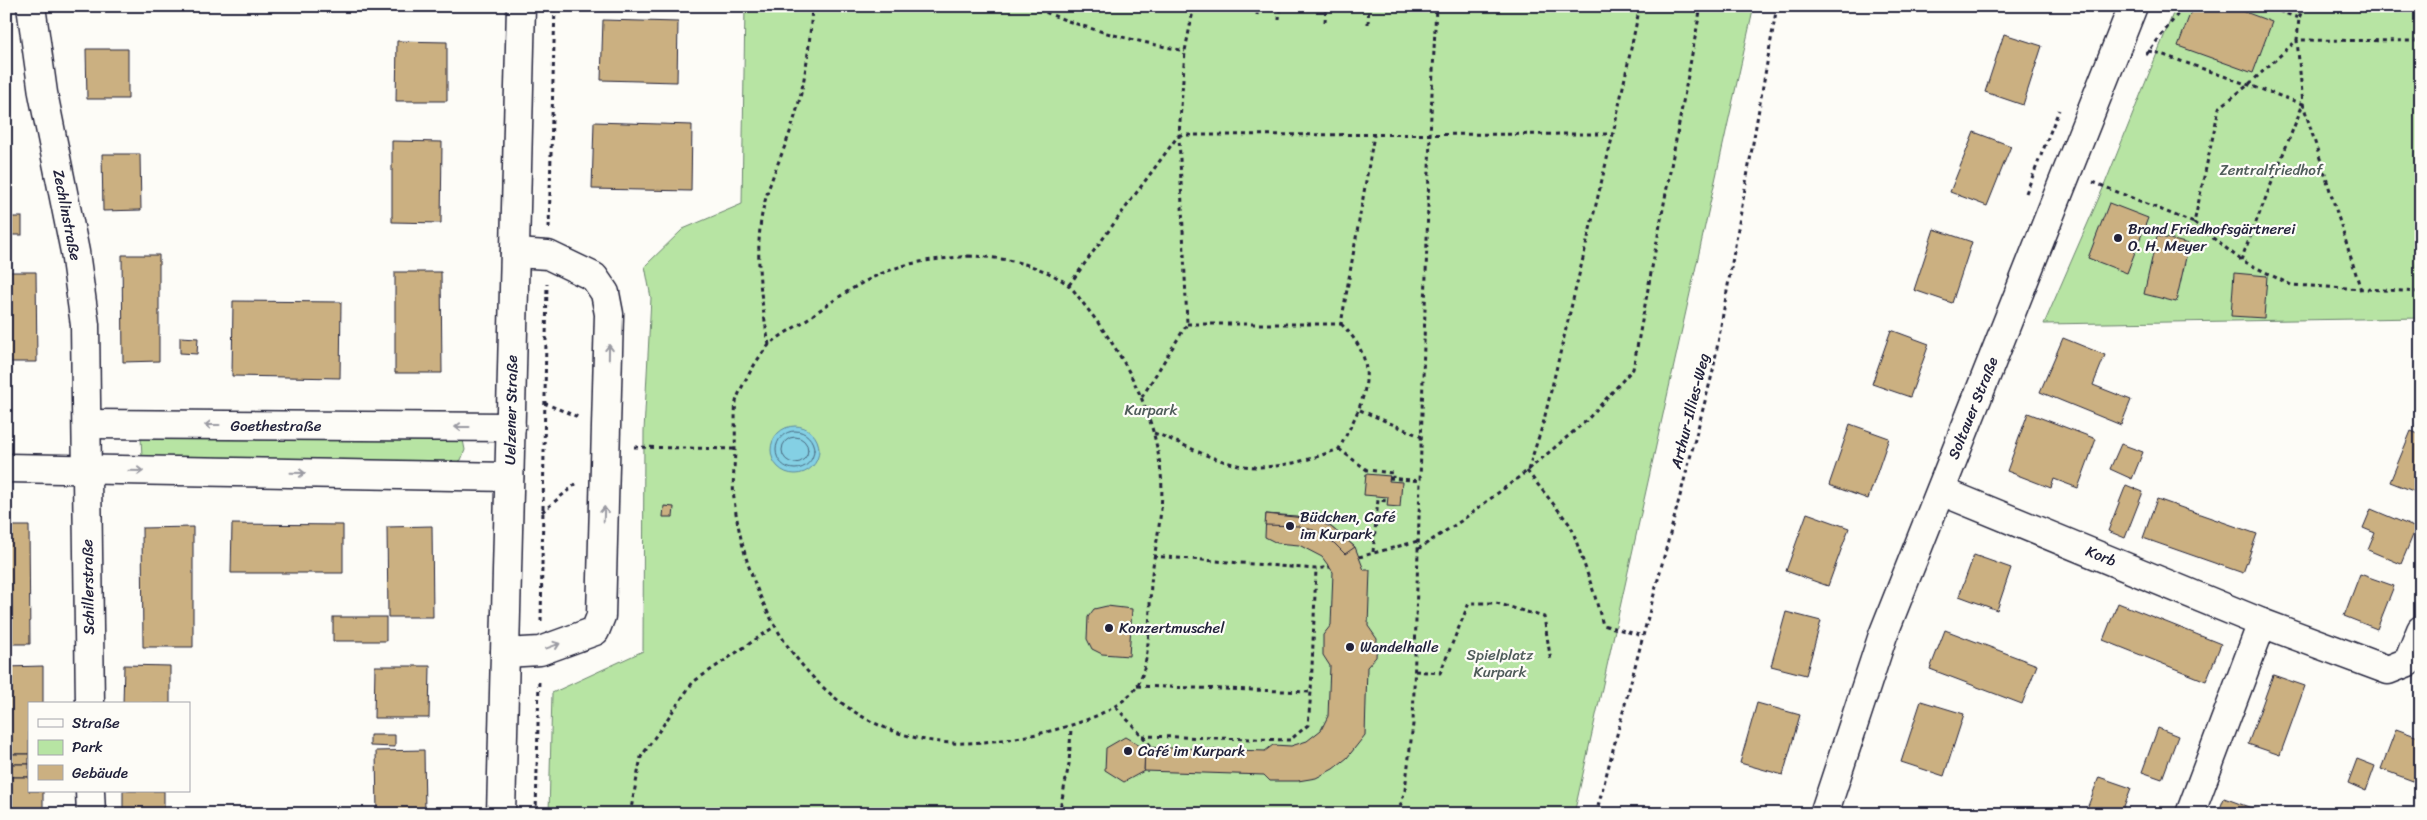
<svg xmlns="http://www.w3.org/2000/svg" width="2427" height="820" font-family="Sriracha,sans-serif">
<rect width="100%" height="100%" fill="#fdfcf7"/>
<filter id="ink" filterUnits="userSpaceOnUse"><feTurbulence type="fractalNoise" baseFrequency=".02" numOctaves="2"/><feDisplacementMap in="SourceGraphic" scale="10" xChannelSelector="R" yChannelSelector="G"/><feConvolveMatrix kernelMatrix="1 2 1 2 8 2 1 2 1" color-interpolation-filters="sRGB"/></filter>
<g filter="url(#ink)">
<g fill="#b7e4a3" stroke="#6c836f">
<path d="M745 6H1754L1574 814H549L552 693 643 651 644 431 651 298 645 266 683 229 742 204Z"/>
<path d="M2176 6H2421V318L2044 324 2104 186Z"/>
<path d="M452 434 463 440 465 450 461 460 450 466 153 463 142 456 141 438Z"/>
</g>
<circle fill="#84d0e4" stroke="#5d8aa0" cx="795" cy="450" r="24"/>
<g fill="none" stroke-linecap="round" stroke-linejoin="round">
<g stroke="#49687f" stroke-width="1">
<circle cx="795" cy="450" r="19"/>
<circle cx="795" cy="450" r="13"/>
</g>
</g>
<g fill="#cbb081" stroke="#22223b">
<path d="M2193 6H2229L2272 22 2253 73 2178 46Z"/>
<path d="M603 20 678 22 677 82 601 80Z"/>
<path d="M2004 34 2042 46 2023 105 1985 92Z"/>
<path d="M397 41 447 42V101H396Z"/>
<path d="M86 49H128V99H87Z"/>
<path d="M594 122 692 125 691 191 592 189Z"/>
<path d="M1974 132 2011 146 1987 206 1950 192Z"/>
<path d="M392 141 442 142 441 223 392 222Z"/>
<path d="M102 154H140L141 210 103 211Z"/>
<path d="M2109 203 2148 218 2127 273 2088 258Z"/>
<rect x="6" y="217" width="16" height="18"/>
<path d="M1934 229 1972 242 1952 303 1914 290Z"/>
<path d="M2157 236 2189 244 2176 302 2144 294Z"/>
<path d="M122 255H159V361L123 362Z"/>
<path d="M6 272H36L37 362H6Z"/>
<path d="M395 272H441L442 373H395Z"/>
<path d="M2234 273 2267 276 2264 318 2231 316Z"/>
<path d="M233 301 341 302 340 378 232 376Z"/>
<path d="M1891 330 1929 344 1910 397 1872 384Z"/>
<path d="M180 337 198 338 197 354 180 353Z"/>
<path d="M2063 338 2105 355 2093 385 2131 400 2121 425 2040 392Z"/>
<path d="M2028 413 2096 439 2078 488 2054 479 2051 488 2007 471Z"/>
<path d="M1850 424 1889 438 1868 499 1829 485Z"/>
<path d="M2411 431 2421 435V494L2390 482Z"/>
<path d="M2121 444 2143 452 2132 479 2110 469Z"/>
<path d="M1366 474 1390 476 1389 481 1402 482 1400 507 1387 506 1388 497 1364 495Z"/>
<path d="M2126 485 2143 492 2125 538 2108 531Z"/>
<path d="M2157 499 2257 534 2243 573 2143 538Z"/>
<path d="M664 506 674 507 673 517H663Z"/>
<path d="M2371 509 2416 528 2401 564 2368 550 2375 533 2363 528Z"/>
<path d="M1807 513 1849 528 1828 586 1786 571Z"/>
<path d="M1266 514 1296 516 1314 519 1331 527 1355 547 1364 570H1370L1368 626 1377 639 1376 657 1367 667 1365 735 1347 758 1333 769 1316 778 1298 781H1270L1264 775 1144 771 1145 749 1141 747 1265 751 1273 745 1291 746 1307 741 1321 730 1328 716 1330 666 1323 655V635L1331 625 1333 572 1322 557 1299 545 1277 543 1265 537Z"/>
<path d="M1266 514 1314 519 1331 527 1355 547 1345 554 1334 543 1316 531 1299 526 1265 525Z"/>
<path d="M232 524 343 525V573H231Z"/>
<path d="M6 526H29L30 644H6Z"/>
<path d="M432 526 433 617H388L387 527Z"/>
<path d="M193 527V647H143L142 528Z"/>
<path d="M1974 555 2011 568 1997 610 1959 596Z"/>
<path d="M2360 574 2394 586 2377 629 2344 616Z"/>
<path d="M2118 603 2221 644 2206 681 2103 640Z"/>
<path d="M1107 606 1132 609 1129 656 1102 654 1092 649 1087 639 1088 617 1094 609Z"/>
<path d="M1786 612 1821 621 1806 675 1771 666Z"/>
<rect x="333" y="617" width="53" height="24"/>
<path d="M1945 630 2037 665 2022 704 1930 669Z"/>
<path d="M124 665 170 666V704H123Z"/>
<path d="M43 666V704H29V754H6V667Z"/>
<path d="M375 666H430L429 718H374Z"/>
<path d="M2273 675 2305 686 2280 755 2248 744Z"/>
<path d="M1921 701 1964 714 1944 776 1901 762Z"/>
<path d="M1757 703 1800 715 1783 775 1740 763Z"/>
<path d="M2158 728 2178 736 2162 779 2142 772Z"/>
<path d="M2396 729 2421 738V762L2413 781 2381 769Z"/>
<path d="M370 735H395V747L370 746Z"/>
<path d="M1125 737 1145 749 1144 771 1124 782 1105 770 1106 748Z"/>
<path d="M424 750 425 814H377L376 751Z"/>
<rect x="6" y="754" width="23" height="10"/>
<path d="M2357 759 2375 766 2366 791 2348 783Z"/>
<rect x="6" y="764" width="23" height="13"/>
<path d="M6 777H29V791H43V814H6Z"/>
<path d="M2099 777 2131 788 2121 814H2085Z"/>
<rect x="123" y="791" width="41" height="23"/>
<path d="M2224 798 2257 810 2256 814H2218Z"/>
</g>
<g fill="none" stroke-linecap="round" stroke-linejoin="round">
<defs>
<g id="minor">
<path d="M31 6 43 93 75 252 85 325 90 704"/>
<path d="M88 424 511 427"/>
<path d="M6 468 509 477"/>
<path d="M1941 491 2262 623 2388 670 2408 662 2421 630"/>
<path d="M505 653 540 651 595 631 601 616 609 314 605 293 594 277 548 255 515 253"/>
<path d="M90 791 91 814"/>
<path d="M501 814 521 6"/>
<path d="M1824 814 1883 635 2133 6"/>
<path d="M2190 814 2262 623"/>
</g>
</defs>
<use href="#minor" stroke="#22223b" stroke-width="31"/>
<g stroke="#22223b" stroke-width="3" stroke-dasharray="4 4" stroke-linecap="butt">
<path d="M1031 6C1081 29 1132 40 1185 51"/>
<path d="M2264 6 2299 18"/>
<path d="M2304 6 2299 18 2297 40 2248 85 2219 108 2194 223 2241 260 2291 285 2421 292"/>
<path d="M1257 15 1258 6"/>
<path d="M1279 20 1280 6"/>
<path d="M1325 22 1326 6"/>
<path d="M1368 24 1369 6"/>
<path d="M2148 51 2158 53 2303 104 2241 260"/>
<path d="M2146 55 2177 15 2180 6"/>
<path d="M1179 135 1613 134"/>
<path d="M2093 182 2194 223"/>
<path d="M2026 193 2059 110"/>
<path d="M549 228 555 6"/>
<path d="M969 256C1002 257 1040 264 1067 284 1075 290 1080 300 1086 307 1124 355 1155 411 1161 474 1165 510 1154 548 1151 584 1149 610 1151 665 1137 686 1111 727 997 745 951 743 823 735 748 617 734 499 732 482 735 464 735 447 736 433 734 416 736 402 739 389 759 355 769 345 778 337 790 330 800 324 830 303 860 280 896 268 919 260 944 259 969 256Z"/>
<path d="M1069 285 1178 136"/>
<path d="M2361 290 2303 104 2297 40 2421 41"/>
<path d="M1187 324H1341L1374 135"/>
<path d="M769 345C762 305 755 262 761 220 766 186 783 155 793 123 805 85 810 46 812 6"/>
<path d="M1142 397 1187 324 1179 135 1185 51 1194 6"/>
<path d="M544 403 578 417"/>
<path d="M1360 410 1422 437"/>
<path d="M1154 433C1178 441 1201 455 1226 462 1264 474 1303 462 1339 449 1363 403 1385 366 1341 324"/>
<path d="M634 447 735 449"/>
<path d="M1339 449 1367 470 1393 473V478"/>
<path d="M1528 470 1543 424 1613 134 1640 6"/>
<path d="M1527 471 1571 526 1594 593 1603 625 1643 636"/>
<path d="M1389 478 1421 481"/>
<path d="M542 512 577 483"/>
<path d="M1418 549 1461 521 1527 471 1586 421 1633 369 1701 6"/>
<path d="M1373 552 1378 500 1387 501"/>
<path d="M1153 556 1316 569 1330 567"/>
<path d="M1359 557 1418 541"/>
<path d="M541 621 547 284"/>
<path d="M1415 671 1440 673 1469 603H1496L1544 617 1551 662"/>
<path d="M1137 686 1311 692"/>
<path d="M1116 707 1152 747"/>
<path d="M1142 736 1290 740 1308 725 1311 692 1316 569"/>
<path d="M536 814 539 679"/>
<path d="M630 814 641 757 693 682 774 627"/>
<path d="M1059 814 1069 764 1071 728"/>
<path d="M1398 814 1405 790 1413 724 1430 136 1436 6"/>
<path d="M1596 814 1713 371 1777 6"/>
</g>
<use href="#minor" stroke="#fdfcf7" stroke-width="28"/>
</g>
<defs><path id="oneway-shaft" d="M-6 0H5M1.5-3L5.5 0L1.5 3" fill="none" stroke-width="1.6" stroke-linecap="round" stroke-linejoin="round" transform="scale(1.25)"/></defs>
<g stroke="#9a9aa2">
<use href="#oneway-shaft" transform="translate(609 352) rotate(-89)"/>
<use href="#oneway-shaft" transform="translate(212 425) rotate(-180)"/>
<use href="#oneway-shaft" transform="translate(462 427) rotate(-180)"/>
<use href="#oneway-shaft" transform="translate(136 471) rotate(1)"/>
<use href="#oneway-shaft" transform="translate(298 473) rotate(1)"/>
<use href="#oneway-shaft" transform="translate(604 514) rotate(-88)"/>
<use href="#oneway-shaft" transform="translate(553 646) rotate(-20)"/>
</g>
</g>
<g fill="#22223b" stroke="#fdfcf7" stroke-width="2">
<circle cx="2118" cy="238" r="5"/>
<circle cx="1290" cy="526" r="5"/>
<circle cx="1109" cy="628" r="5"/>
<circle cx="1350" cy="647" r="5"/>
<circle cx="1128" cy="751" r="5"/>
</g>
<g text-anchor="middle" stroke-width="4.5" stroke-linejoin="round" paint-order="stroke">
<g font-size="15" fill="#4f5c5a" stroke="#fdfcf7">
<text x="2271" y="175">Zentralfriedhof</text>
<text x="1151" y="415">Kurpark</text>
<text x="1500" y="660">Spielplatz<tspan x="1500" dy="17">Kurpark</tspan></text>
</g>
<g font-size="15" fill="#22223b" stroke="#fdfcf7">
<text transform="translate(67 215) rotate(79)" y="5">Zechlinstraße</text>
<text transform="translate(1973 408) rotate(-68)" y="5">Soltauer Straße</text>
<text transform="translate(511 410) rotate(-89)" y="5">Uelzener Straße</text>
<text transform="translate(1690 411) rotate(-76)" y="5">Arthur-Illies-Weg</text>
<text x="276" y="431">Goethestraße</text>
<text transform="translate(2101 556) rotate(22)" y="5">Korb</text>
<text transform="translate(88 587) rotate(-91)" y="5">Schillerstraße</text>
</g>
<g font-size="15" fill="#22223b" stroke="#fdfcf7" text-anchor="start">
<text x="2128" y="234">Brand Friedhofsgärtnerei<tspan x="2128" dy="17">O. H. Meyer</tspan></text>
<text x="1300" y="522">Büdchen, Café<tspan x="1300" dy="17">im Kurpark</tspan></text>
<text x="1119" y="633">Konzertmuschel</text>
<text x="1360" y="652">Wandelhalle</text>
<text x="1138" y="756">Café im Kurpark</text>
</g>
</g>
<rect width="2427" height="820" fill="none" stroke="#fdfcf7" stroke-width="25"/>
<rect x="12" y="12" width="2402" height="795" fill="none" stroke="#22223b" stroke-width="2" filter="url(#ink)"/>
<rect x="28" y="702" width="162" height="90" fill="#fdfcf7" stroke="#a5a5ac"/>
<rect x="38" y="719" width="25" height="8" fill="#fdfcf7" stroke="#a5a5ac"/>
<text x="72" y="728" font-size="15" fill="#22223b">Straße</text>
<rect x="38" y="740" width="25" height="15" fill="#b7e4a3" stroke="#a5a5ac"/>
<text x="72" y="752" font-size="15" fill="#22223b">Park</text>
<rect x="38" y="765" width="25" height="15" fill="#cbb081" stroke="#a5a5ac"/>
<text x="72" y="778" font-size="15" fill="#22223b">Gebäude</text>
</svg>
